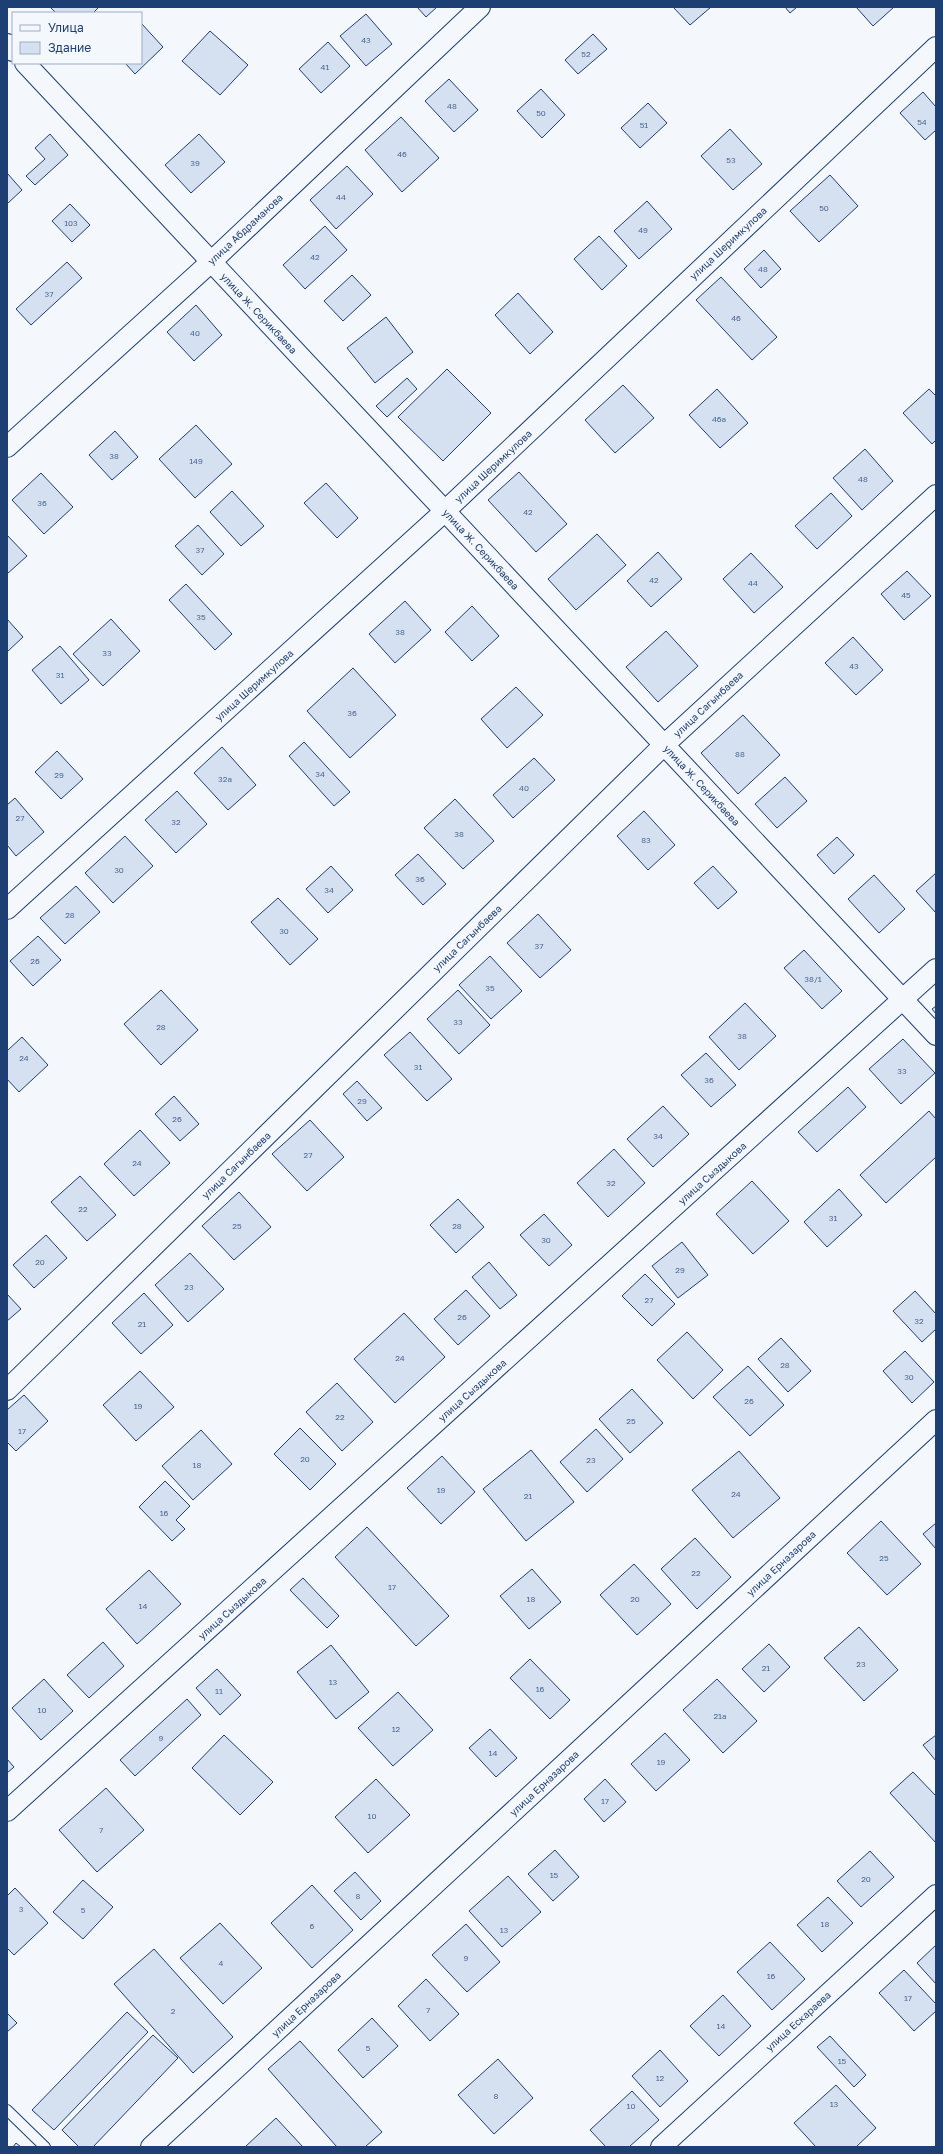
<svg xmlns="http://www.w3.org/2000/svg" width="943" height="2154" font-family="'Golos Text',sans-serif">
<rect width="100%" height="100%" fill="#f4f7fb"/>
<g fill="#d5e0f0" stroke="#1d3f73">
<path d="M50 7H99L93 13H56Z"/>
<path d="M417 7H437L426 17Z"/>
<path d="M673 7H711L690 25Z"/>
<path d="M785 7H797L790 13Z"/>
<path d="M856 7H894L873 26Z"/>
<path d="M366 14 392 44 366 66 340 36Z"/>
<path d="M141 23 163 47 135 74 125 63H141Z"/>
<path d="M210 31 248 65 220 95 182 61Z"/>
<path d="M593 34 607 49 578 74 565 60Z"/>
<path d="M328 42 350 66 321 93 299 69Z"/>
<path d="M449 79 478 110 454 132 425 101Z"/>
<path d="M541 89 565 115 542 138 517 111Z"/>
<path d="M923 92 936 107V130L925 140 900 113Z"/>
<path d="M648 103 667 123 640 148 621 128Z"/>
<path d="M401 117 439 158 402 192 365 150Z"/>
<path d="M730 129 762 164 733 190 701 156Z"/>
<path d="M50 134 68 155 35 185 26 176 45 159 35 148Z"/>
<path d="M199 134 225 162 191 193 165 165Z"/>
<path d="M347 166 373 194 336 229 310 200Z"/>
<path d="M7 173 22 190 7 204Z"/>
<path d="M830 175 858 206 819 242 790 211Z"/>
<path d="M647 201 672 229 639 259 614 231Z"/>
<path d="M70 204 90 225 72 242 52 221Z"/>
<path d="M325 226 347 250 305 289 283 265Z"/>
<path d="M599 236 627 266 602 290 574 259Z"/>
<path d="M764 250 781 269 761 288 744 269Z"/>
<path d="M67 262 82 278 31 325 16 309Z"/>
<path d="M352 275 371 295 343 321 324 301Z"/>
<path d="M721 277 777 337 752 360 696 300Z"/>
<path d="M518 293 553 332 530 354 495 315Z"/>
<path d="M196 305 222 335 194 361 167 332Z"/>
<path d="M386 317 413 352 375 383 347 348Z"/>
<path d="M447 369 491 413 443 461 398 417Z"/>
<path d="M407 378 417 389 387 417 376 406Z"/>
<path d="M623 385 654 418 615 453 585 420Z"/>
<path d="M717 389 748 423 720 448 689 415Z"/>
<path d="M929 389 936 396V440L932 444 903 413Z"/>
<path d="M196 425 232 464 195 498 159 459Z"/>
<path d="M115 431 138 457 112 480 89 455Z"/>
<path d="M865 449 893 481 862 510 833 478Z"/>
<path d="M519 472 567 524 536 552 488 500Z"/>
<path d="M41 473 73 507 44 534 12 500Z"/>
<path d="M326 483 358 518 337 538 304 503Z"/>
<path d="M232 491 264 526 241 546 210 512Z"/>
<path d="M831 493 852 516 817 549 795 526Z"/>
<path d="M198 525 224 554 202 575 175 546Z"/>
<path d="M597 534 626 565 576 610 548 579Z"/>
<path d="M7 535 27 556 7 574Z"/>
<path d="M658 552 682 579 651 607 627 581Z"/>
<path d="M751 553 783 587 754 613 723 579Z"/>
<path d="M907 571 931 596 904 620 881 594Z"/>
<path d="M186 584 232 634 215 650 169 600Z"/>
<path d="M405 601 431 630 395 663 369 634Z"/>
<path d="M472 606 499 636 472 661 445 632Z"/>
<path d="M7 619 23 637 7 652Z"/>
<path d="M111 619 140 651 103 686 73 654Z"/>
<path d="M666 631 698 666 658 702 626 667Z"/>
<path d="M853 637 883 670 856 695 825 663Z"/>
<path d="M60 646 89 680 61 704 32 670Z"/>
<path d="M353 668 396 715 350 758 307 711Z"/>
<path d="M516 687 543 715 507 748 481 719Z"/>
<path d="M743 715 780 755 738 794 701 753Z"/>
<path d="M304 742 350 792 334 806 289 756Z"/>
<path d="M222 747 256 785 228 810 194 773Z"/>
<path d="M57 751 83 779 61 799 35 772Z"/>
<path d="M534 758 555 780 513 818 493 795Z"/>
<path d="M785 777 807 801 777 828 755 804Z"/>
<path d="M177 791 207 824 176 853 145 820Z"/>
<path d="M15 798 44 832 16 856 7 845V805Z"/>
<path d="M455 799 494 841 463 869 424 828Z"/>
<path d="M644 811 675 845 648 870 617 836Z"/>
<path d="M125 836 153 866 113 903 85 873Z"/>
<path d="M837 837 854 855 834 874 817 855Z"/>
<path d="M418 854 446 884 423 905 395 875Z"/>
<path d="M331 866 353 890 328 913 306 889Z"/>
<path d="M713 866 737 892 718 909 694 883Z"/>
<path d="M936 873V913L916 891Z"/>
<path d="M874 875 905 909 879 933 848 899Z"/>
<path d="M76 886 100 912 65 944 40 918Z"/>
<path d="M278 898 318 939 290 965 251 922Z"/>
<path d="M538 914 571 950 540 978 507 943Z"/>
<path d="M38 936 61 960 33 986 10 961Z"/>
<path d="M804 950 842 991 822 1009 784 968Z"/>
<path d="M490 956 522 991 491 1019 459 985Z"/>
<path d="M161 990 198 1030 161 1065 124 1024Z"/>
<path d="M458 990 490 1025 459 1054 427 1019Z"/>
<path d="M745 1003 776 1036 739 1070 709 1037Z"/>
<path d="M936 1006V1014L932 1009Z"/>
<path d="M410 1032 452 1079 427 1101 384 1055Z"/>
<path d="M22 1037 48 1065 19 1092 7 1079V1051Z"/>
<path d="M903 1039 935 1073 901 1104 869 1069Z"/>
<path d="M706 1053 736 1085 711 1107 681 1075Z"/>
<path d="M357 1081 382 1108 367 1121 343 1094Z"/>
<path d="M848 1087 866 1107 817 1152 798 1132Z"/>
<path d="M174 1096 199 1124 180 1141 155 1114Z"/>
<path d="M663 1106 689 1134 653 1167 627 1139Z"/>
<path d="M929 1111 936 1119V1157L886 1203 860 1175Z"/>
<path d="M310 1120 344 1157 307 1191 272 1154Z"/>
<path d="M140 1130 170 1163 134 1196 104 1164Z"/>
<path d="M614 1149 645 1183 608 1217 577 1183Z"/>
<path d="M80 1176 116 1215 87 1241 51 1202Z"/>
<path d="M752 1181 789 1221 753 1254 716 1214Z"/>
<path d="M839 1189 862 1215 827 1247 804 1222Z"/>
<path d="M239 1192 271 1227 234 1260 202 1226Z"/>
<path d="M458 1199 484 1227 456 1253 430 1225Z"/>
<path d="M544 1214 572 1245 549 1266 520 1235Z"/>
<path d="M46 1235 67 1258 34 1288 13 1265Z"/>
<path d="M682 1242 708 1275 678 1298 652 1266Z"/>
<path d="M190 1253 224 1289 188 1322 155 1285Z"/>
<path d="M489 1262 517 1295 500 1309 472 1277Z"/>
<path d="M645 1274 675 1304 652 1326 622 1296Z"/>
<path d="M466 1290 490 1316 458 1345 434 1319Z"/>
<path d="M915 1291 936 1314V1329L922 1342 893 1311Z"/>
<path d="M144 1293 173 1325 141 1354 112 1323Z"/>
<path d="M7 1294 21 1309 7 1321Z"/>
<path d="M404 1313 445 1357 395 1403 354 1359Z"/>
<path d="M687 1332 723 1370 693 1399 657 1360Z"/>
<path d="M781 1338 811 1371 788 1392 758 1359Z"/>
<path d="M905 1351 934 1382 912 1403 883 1371Z"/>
<path d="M748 1366 784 1405 750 1436 713 1397Z"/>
<path d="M140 1371 174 1407 136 1441 103 1405Z"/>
<path d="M337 1383 373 1422 342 1451 306 1412Z"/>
<path d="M632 1389 663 1423 630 1453 599 1419Z"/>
<path d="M24 1395 48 1421 16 1451 7 1442V1410Z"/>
<path d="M300 1428 336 1464 310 1490 274 1454Z"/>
<path d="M596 1429 623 1459 587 1492 560 1462Z"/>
<path d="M201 1430 232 1464 193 1500 162 1466Z"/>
<path d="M531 1450 574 1502 526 1541 483 1489Z"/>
<path d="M739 1451 780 1498 733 1538 692 1490Z"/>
<path d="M442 1456 475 1492 441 1524 407 1488Z"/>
<path d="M165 1481 190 1506 176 1520 185 1529 172 1541 139 1507Z"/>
<path d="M881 1521 921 1564 887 1595 847 1553Z"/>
<path d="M936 1523V1549L923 1534Z"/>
<path d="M367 1527 449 1616 416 1646 335 1557Z"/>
<path d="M695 1538 731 1577 697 1609 661 1569Z"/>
<path d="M634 1564 671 1604 637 1635 600 1595Z"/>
<path d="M532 1569 561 1602 529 1629 500 1596Z"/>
<path d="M149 1570 181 1604 137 1644 106 1609Z"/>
<path d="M303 1578 339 1616 327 1628 290 1590Z"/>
<path d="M859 1627 898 1670 864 1701 824 1658Z"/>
<path d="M103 1642 124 1666 89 1698 67 1675Z"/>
<path d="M769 1644 790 1667 764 1692 742 1669Z"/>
<path d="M331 1645 369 1692 336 1719 297 1672Z"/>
<path d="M530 1659 570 1700 550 1719 510 1678Z"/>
<path d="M217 1669 241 1695 220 1715 196 1688Z"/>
<path d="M44 1679 73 1711 41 1740 12 1708Z"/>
<path d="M717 1679 757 1721 723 1753 683 1710Z"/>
<path d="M398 1692 433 1730 393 1766 358 1728Z"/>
<path d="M187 1699 201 1715 135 1776 120 1760Z"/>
<path d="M490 1729 517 1758 496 1777 469 1748Z"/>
<path d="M665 1733 690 1760 656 1791 631 1764Z"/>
<path d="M224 1735 273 1782 240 1815 192 1768Z"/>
<path d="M936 1735V1761L923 1745Z"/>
<path d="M7 1759 14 1767 7 1773Z"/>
<path d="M913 1772 936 1796V1843L890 1793Z"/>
<path d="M376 1779 410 1815 368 1853 335 1817Z"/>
<path d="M605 1779 626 1802 604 1822 584 1799Z"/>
<path d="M106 1788 144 1830 97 1872 59 1830Z"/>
<path d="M555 1850 579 1877 553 1901 528 1874Z"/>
<path d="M870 1851 894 1877 861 1907 837 1881Z"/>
<path d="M355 1872 381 1901 361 1920 334 1891Z"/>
<path d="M508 1876 541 1912 502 1947 469 1911Z"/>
<path d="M83 1880 113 1907 83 1939 53 1912Z"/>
<path d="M312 1885 353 1930 312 1968 271 1923Z"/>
<path d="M15 1888 48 1923 14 1955 7 1948V1896Z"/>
<path d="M828 1897 853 1923 822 1952 797 1925Z"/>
<path d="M220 1923 262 1968 223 2004 180 1958Z"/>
<path d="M466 1924 500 1962 467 1992 432 1955Z"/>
<path d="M770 1942 805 1979 772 2010 737 1972Z"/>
<path d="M936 1945V1984L917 1963Z"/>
<path d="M154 1949 233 2037 193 2073 114 1984Z"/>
<path d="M904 1970 936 2004V2011L914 2031 879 1993Z"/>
<path d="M426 1979 459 2014 430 2041 398 2006Z"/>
<path d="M723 1995 751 2026 719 2056 690 2026Z"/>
<path d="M127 2012 148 2032 54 2130 32 2110Z"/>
<path d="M7 2013 17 2023 7 2032Z"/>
<path d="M372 2018 398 2046 363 2078 338 2050Z"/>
<path d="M153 2035 178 2058 93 2147H79L62 2130Z"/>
<path d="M830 2036 866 2075 854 2087 817 2047Z"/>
<path d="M300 2041 382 2132 365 2147H337L268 2069Z"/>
<path d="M660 2050 688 2081 660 2107 632 2076Z"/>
<path d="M498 2059 533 2098 494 2134 458 2095Z"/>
<path d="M836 2085 876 2128 856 2147H816L794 2123Z"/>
<path d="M632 2091 659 2120 629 2147H606L590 2130Z"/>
<path d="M276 2118 303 2147H245Z"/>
<path d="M16 2143 21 2147H13Z"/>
</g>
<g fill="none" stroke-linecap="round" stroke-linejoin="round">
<defs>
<path id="service" d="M7 2110 45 2147"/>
<g id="minor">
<path d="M7 44 13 51"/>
<path d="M25 63 936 1035"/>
<path d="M7 447 211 262 480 7"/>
<path d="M7 909 445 511 936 47"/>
<path d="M7 1390 664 745 936 495"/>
<path d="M7 1811 936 969"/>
<path d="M151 2147 936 1420"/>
<path d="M661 2147 936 1895"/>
</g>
</defs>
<use href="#service" stroke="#1d3f73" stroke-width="12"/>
<use href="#minor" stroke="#1d3f73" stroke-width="22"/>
<use href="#service" stroke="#f4f7fb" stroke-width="10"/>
<use href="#minor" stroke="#f4f7fb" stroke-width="20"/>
</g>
<g text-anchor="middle" stroke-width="3" stroke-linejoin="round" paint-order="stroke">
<g font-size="8" fill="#4b6792">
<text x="366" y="43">43</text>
<text x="586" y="57">52</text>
<text x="325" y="70">41</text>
<text x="452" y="109">48</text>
<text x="541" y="116">50</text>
<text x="922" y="125">54</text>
<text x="644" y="128">51</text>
<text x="402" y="157">46</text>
<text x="731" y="163">53</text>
<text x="195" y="166">39</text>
<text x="341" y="200">44</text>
<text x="824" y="211">50</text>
<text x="71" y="226">103</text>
<text x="643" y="233">49</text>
<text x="315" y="260">42</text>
<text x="763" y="272">48</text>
<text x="49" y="297">37</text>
<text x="736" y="321">46</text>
<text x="195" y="336">40</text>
<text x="719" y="422">46а</text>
<text x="114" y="459">38</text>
<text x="196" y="464">149</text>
<text x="863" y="482">48</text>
<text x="42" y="506">36</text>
<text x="528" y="515">42</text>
<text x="200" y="553">37</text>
<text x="654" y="583">42</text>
<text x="753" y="586">44</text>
<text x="906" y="598">45</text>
<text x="201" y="620">35</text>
<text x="400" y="635">38</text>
<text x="107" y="656">33</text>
<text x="854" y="669">43</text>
<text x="60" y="678">31</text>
<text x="352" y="716">36</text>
<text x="740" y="757">88</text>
<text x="320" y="777">34</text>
<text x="59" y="778">29</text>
<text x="225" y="782">32а</text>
<text x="524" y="791">40</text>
<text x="20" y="821">27</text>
<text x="176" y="825">32</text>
<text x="459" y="837">38</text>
<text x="646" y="843">83</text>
<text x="119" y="873">30</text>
<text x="420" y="882">36</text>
<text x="329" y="893">34</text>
<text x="70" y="918">28</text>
<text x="284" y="934">30</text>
<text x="539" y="949">37</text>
<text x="35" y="964">26</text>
<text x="813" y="982">38/1</text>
<text x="490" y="991">35</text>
<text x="458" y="1025">33</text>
<text x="161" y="1030">28</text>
<text x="742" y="1039">38</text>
<text x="24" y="1061">24</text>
<text x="418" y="1070">31</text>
<text x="902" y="1074">33</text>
<text x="709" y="1083">36</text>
<text x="362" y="1104">29</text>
<text x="177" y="1122">26</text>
<text x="658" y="1139">34</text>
<text x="308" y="1158">27</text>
<text x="137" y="1166">24</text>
<text x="611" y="1186">32</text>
<text x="83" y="1212">22</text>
<text x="833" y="1221">31</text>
<text x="237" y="1229">25</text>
<text x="457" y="1229">28</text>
<text x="546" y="1243">30</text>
<text x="40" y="1265">20</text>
<text x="680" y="1273">29</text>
<text x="189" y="1290">23</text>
<text x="649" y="1303">27</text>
<text x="462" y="1320">26</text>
<text x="919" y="1324">32</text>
<text x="142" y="1327">21</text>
<text x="400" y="1361">24</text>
<text x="785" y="1368">28</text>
<text x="909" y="1380">30</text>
<text x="749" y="1404">26</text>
<text x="138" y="1409">19</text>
<text x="340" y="1420">22</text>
<text x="631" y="1424">25</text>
<text x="22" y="1434">17</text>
<text x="305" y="1462">20</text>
<text x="591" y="1463">23</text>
<text x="197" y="1468">18</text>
<text x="441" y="1493">19</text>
<text x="736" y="1497">24</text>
<text x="528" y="1499">21</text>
<text x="164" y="1516">16</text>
<text x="884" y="1561">25</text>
<text x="696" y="1576">22</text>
<text x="392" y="1590">17</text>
<text x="531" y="1602">18</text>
<text x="635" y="1602">20</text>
<text x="143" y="1609">14</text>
<text x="861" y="1667">23</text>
<text x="766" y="1671">21</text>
<text x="333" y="1685">13</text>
<text x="540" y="1692">16</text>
<text x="219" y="1694">11</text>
<text x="42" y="1713">10</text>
<text x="720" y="1719">21а</text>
<text x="396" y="1732">12</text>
<text x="161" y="1741">9</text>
<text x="493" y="1756">14</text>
<text x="661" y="1765">19</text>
<text x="605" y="1804">17</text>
<text x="372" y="1819">10</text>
<text x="101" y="1833">7</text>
<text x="554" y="1878">15</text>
<text x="866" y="1882">20</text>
<text x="358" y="1899">8</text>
<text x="21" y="1912">3</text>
<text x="83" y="1913">5</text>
<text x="825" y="1927">18</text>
<text x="312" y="1929">6</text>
<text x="504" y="1933">13</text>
<text x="466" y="1961">9</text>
<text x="221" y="1966">4</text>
<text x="771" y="1979">16</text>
<text x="908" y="2001">17</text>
<text x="428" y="2013">7</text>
<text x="173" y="2014">2</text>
<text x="721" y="2029">14</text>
<text x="368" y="2051">5</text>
<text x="842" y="2064">15</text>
<text x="660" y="2081">12</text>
<text x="496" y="2099">8</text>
<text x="834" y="2107">13</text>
<text x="631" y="2109">10</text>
</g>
<g font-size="10" fill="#1d3f73" stroke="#f4f7fb">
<text transform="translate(245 229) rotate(-43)" y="4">улица Абдраманова</text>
<text transform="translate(728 243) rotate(-43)" y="4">улица Шеримкулова</text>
<text transform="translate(259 313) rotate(47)" y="4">улица Ж. Серикбаева</text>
<text transform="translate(493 466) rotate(-43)" y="4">улица Шеримкулова</text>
<text transform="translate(481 549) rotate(47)" y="4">улица Ж. Серикбаева</text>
<text transform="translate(254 685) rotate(-42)" y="4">улица Шеримкулова</text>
<text transform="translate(708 704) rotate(-43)" y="4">улица Сагынбаева</text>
<text transform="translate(702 785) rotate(47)" y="4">улица Ж. Серикбаева</text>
<text transform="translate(467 938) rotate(-44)" y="4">улица Сагынбаева</text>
<text transform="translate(236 1165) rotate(-44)" y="4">улица Сагынбаева</text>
<text transform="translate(712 1173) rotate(-42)" y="4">улица Сыздыкова</text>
<text transform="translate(472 1390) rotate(-42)" y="4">улица Сыздыкова</text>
<text transform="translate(781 1563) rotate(-43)" y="4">улица Ерназарова</text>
<text transform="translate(232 1608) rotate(-42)" y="4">улица Сыздыкова</text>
<text transform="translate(544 1783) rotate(-43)" y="4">улица Ерназарова</text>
<text transform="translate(306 2004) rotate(-43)" y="4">улица Ерназарова</text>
<text transform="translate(798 2021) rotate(-42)" y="4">улица Ескараева</text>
</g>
</g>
<rect width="943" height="2154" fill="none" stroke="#1d3f73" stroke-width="16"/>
<rect x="12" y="12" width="130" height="52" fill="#f4f7fb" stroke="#9eadc5"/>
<rect x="20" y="25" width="20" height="6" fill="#f4f7fb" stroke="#9eadc5"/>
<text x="48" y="32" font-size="12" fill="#1d3f73">Улица</text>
<rect x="20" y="42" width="20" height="12" fill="#d5e0f0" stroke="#9eadc5"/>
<text x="48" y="52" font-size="12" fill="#1d3f73">Здание</text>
</svg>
